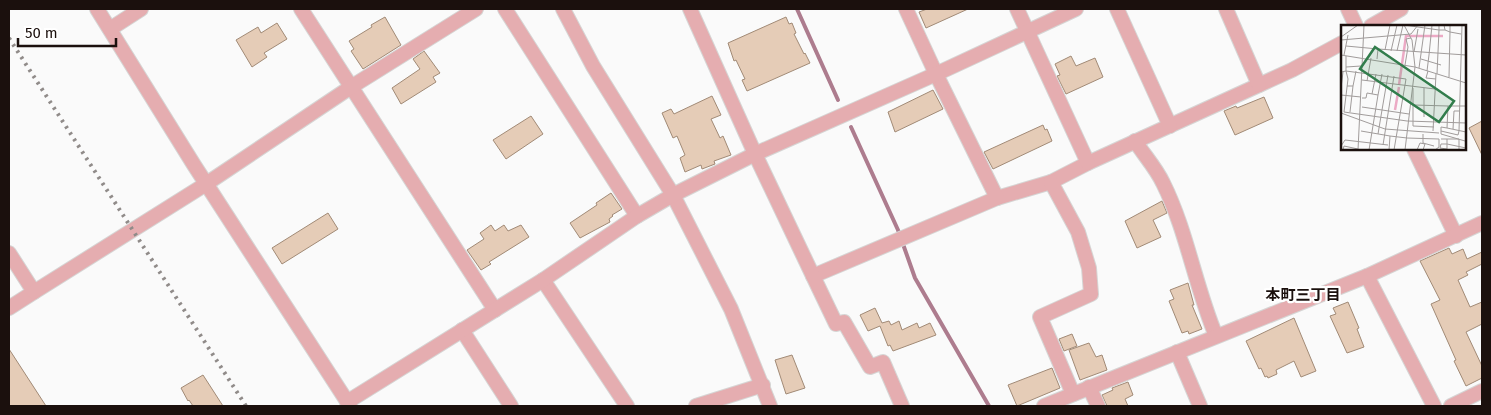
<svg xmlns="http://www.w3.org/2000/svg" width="1491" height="415" font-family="'Fira Sans','Noto Sans JP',sans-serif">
<rect width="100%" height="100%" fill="#fafafa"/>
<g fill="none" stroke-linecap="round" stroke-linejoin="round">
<g stroke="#ad7c8e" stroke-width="4">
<path d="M797 9 838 100"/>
<path d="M851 127 898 230 915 278 989 406"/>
</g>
</g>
<g fill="#e5ccb7" stroke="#a18a76">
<path d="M927 9H968L926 28 919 12Z"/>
<path d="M385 17 401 45 363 69 351 51 354 49 349 41 372 27 371 25Z"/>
<path d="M786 17 789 24 792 23 796 33 794 34 804 54 805 53 810 63 747 91 742 80 745 79 736 60 734 61 728 43Z"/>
<path d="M277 23 287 39 264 53 267 57 252 67 236 40 258 27 261 33Z"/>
<path d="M424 51 440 73 433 77 436 82 401 104 392 88 420 69 413 59Z"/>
<path d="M1071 56 1076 66 1095 58 1103 77 1066 94 1057 76 1060 75 1055 64Z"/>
<path d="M933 90 943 109 895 132 888 112Z"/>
<path d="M712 96 721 115 711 119 720 138 723 136 731 155 714 161 715 164 702 169 701 165 685 172 680 158 685 155 677 136 673 138 662 113 671 109 674 114Z"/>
<path d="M1264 97 1273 118 1235 135 1224 111 1236 106 1237 108Z"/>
<path d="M531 116 543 134 506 159 493 140Z"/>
<path d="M1482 121V155L1469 128Z"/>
<path d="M1043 125 1045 130 1047 129 1052 141 993 169 984 152Z"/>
<path d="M611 193 622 209 612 215 613 216 609 219 610 222 580 238 570 223 597 205 596 203Z"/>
<path d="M1162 201 1167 213 1153 220 1161 237 1137 248 1125 221Z"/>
<path d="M328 213 338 229 282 264 272 248Z"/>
<path d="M491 225 495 231 504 225 508 231 521 225 529 237 489 262 491 264 481 270 467 250 484 239 480 233Z"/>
<path d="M1449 248 1452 254 1463 249 1467 259 1482 252V264L1466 272 1468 275 1458 280 1470 307 1482 302V324L1466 332 1482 366V378L1466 386 1454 361 1456 360 1431 304 1440 300 1420 261Z"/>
<path d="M1188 283 1194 305H1192L1202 329 1189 334 1188 331 1182 333 1169 301 1174 299 1170 290Z"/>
<path d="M1348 302 1359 328 1357 329 1364 347 1347 353 1330 316 1336 314 1333 308Z"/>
<path d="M875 308 882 323 889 321 891 325 899 321 902 330 917 323 919 328 930 323 936 335 893 351 890 345 888 346 880 326 868 331 860 315Z"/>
<path d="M1294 318 1316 371 1301 377 1294 361 1276 370 1277 374 1268 378 1267 376 1265 377 1261 368 1259 369 1246 341Z"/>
<path d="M1072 334 1077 346 1064 351 1059 339Z"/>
<path d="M1089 343 1096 357 1102 355 1107 370 1080 380 1069 350Z"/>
<path d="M9 349 46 406H9Z"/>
<path d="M792 355 805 388 786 394 775 360Z"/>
<path d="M1052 368 1060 388 1017 406 1008 385Z"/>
<path d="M203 375 223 406H193L189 400 188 401 181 388Z"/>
<path d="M1128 382 1133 395 1125 399 1128 406H1107L1102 395 1113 390 1112 388Z"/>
</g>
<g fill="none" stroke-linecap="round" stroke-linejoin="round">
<defs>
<g id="minor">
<path d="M97 9 194 165 350 406"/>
<path d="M301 9 495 310"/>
<path d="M505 9 637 216"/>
<path d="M563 9 593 66 673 195 731 309 770 406"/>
<path d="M690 9 755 154 813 276 997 198 1051 182 1088 163 1292 70 1342 43"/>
<path d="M906 9 936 74 997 198"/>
<path d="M1017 9 1088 163"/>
<path d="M1117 9 1170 126"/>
<path d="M1226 9 1259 85"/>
<path d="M1348 9 1356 26"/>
<path d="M1371 26 1401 9"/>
<path d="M110 29 141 9"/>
<path d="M1135 141C1144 155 1156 168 1163 183 1187 231 1195 286 1216 336"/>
<path d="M1414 149 1456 236"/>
<path d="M1051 182 1078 232 1089 268 1091 294 1040 317 1073 394"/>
<path d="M9 253 34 292 9 308"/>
<path d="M813 276 836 324 844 322 870 367 883 362 902 406"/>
<path d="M1367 276 1434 406"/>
<path d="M543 280 627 406"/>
<path d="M34 292 206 184 351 87 476 9"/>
<path d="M462 330 511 406"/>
<path d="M1177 352 1200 406"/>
<path d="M1089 387 1098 406"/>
<path d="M347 402 543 280 637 216 673 195 755 154 936 74 1076 9"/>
<path d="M696 406 763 385"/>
<path d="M1044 406 1367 276 1482 223"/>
<path d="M1451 406 1482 391"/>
</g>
</defs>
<use href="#minor" stroke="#d6d5d4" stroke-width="16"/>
<use href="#minor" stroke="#e5adb0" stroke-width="14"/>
<path stroke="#908b89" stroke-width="4" stroke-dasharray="2.5 5" stroke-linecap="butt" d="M9 38 246 406"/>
</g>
<g text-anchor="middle" stroke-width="4.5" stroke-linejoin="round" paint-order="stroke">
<g font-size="15" font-weight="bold" fill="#1b100d" stroke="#fff">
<text x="1303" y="300">本町三丁目</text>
</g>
</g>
<g transform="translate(1341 25)">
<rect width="125" height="125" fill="#fafafa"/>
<path fill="none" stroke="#ecaac5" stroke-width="2.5" d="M58 60 65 11H102M54 85 58 62"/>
<path fill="none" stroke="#a19c9b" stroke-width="1" d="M63 0 98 5 96 49M63 0 71 15 74 42 125 58M98 0V5H104L103 0M109 0V7L120 9M121 0 118 106 117 110 100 106V109L124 116M104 5 109 7 108 52M0 12 17 0M0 15 70 9 77 0M5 21 37 24 36 34M37 24 125 30M44 25 49 0M50 26 56 0M56 26 62 0M73 27 77 4M0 30 74 42 64 125M3 30 7 10M88 30 91 0M5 31V46L65 54 53 125M80 34 100 40M64 40 67 22 65 14 70 13M5 42 20 41M78 43 84 0M86 46 88 30M87 46 85 53 95 54M0 47 5 46 7 54 3 87 66 96 125 98M21 55 94 64M26 56 30 33M6 61H12L15 46M0 63 2 47M72 63V101L93 102M31 69 35 49M0 70 20 72M37 70 41 49M21 73H25L26 68 37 70 28 125M73 80 107 81M21 82 41 85 47 50M9 87 12 61M0 88 44 104 98 108M83 92V63M106 103 125 107M112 104 113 86H119M20 106 49 111 48 125M92 106 95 49M100 106V102L106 103 107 81H125M125 107V91M37 109 41 85 68 89M82 109V118L93 121M49 111 66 113M66 113 98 114V122L94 125M100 114H106V119L125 123M106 114H118V125M100 119H106V124L99 123ZM42 120 53 51M0 121 4 115 47 120M2 125 3 121 17 124M17 125 23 0M76 125 79 118 84 119 82 125"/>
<path fill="#327d4c" fill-opacity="0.15" stroke="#327d4c" stroke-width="2.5" d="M34 22 113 76 98 97 19 44Z"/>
<rect width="125" height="125" fill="none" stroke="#1b100d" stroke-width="2.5"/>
</g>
<rect width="1491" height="415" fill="none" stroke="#1b100d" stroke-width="20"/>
<path d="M18 38v8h98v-8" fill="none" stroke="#1b100d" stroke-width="2.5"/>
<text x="25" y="38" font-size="15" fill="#1b100d" stroke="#ffffff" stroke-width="4" paint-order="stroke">50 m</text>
</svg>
